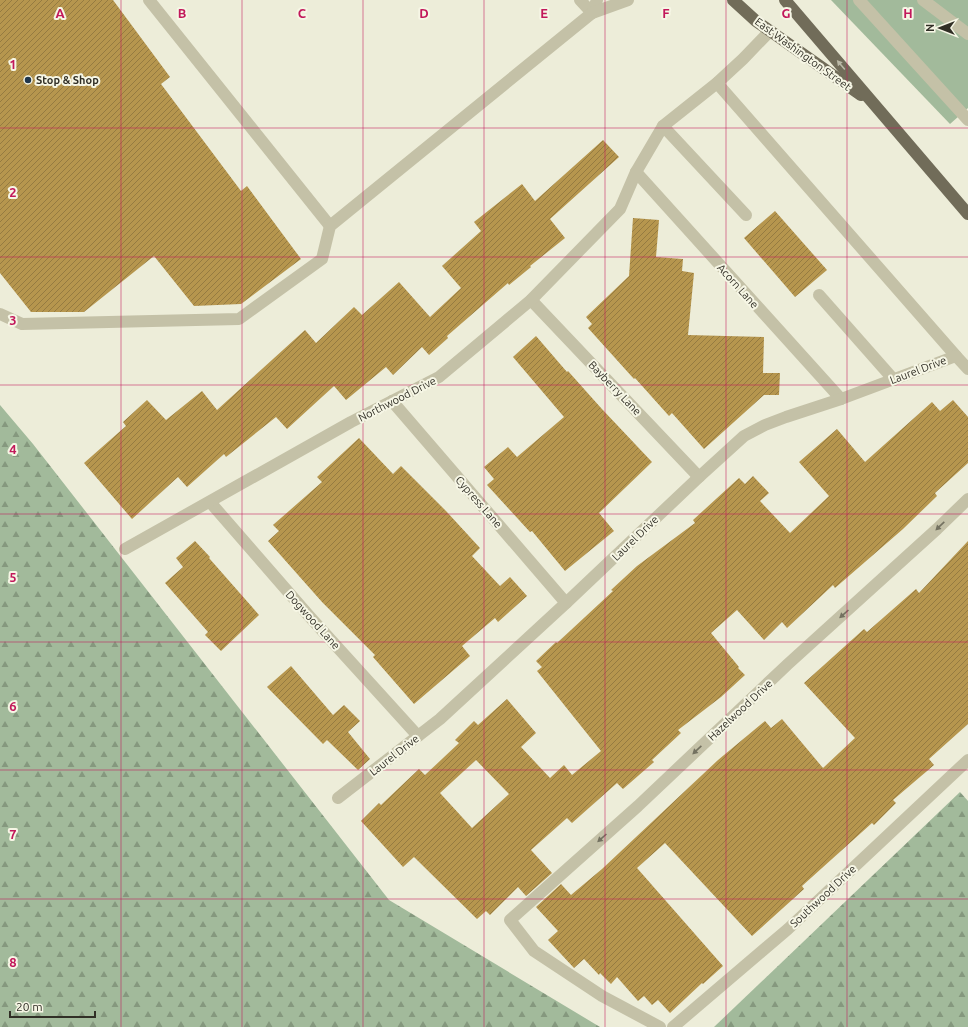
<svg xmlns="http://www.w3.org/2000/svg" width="968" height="1027" font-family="Ubuntu,sans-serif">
<defs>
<pattern id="forest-firs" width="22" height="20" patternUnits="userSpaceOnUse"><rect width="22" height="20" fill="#a2ba9b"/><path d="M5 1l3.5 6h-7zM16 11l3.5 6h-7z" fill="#85987e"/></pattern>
<pattern id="building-hatch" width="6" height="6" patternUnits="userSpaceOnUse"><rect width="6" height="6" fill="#b6964e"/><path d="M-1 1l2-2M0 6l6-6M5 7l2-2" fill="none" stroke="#957b41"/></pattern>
</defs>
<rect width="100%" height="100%" fill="#ededd9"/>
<path fill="#a2ba9b" d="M831 0H968V108L950 124Z"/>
<g fill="url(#forest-firs)">
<path d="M0 405 33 444 389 900 600 1027H0Z"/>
<path d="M960 792 968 801V1027H714Z"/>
</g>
<g fill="url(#building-hatch)" fill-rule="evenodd">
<path d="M0 0H113L170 77 161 84 241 191 247 186 301 259 241 304 194 306 154 256 84 312H31L0 273Z"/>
<path d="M603 140 619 157 550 219 565 238 530 266 531 267 509 285 508 283 447 336 448 338 429 355 422 347 393 375 386 367 346 400 334 386 287 429 276 417 226 457 224 454 187 487 178 477 132 519 84 463 126 426 123 422 147 400 166 420 202 391 217 410 305 330 316 343 354 307 362 315 399 282 430 317 461 288 442 266 481 231 474 222 522 184 535 201Z"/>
<path d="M775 211 827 270 795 297 744 238Z"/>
<path d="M633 218 659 220 656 257 683 259 682 271 694 273 688 335 764 337 763 373H780L779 395H764L704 449 672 413 669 416 635 378 634 379 588 328 592 324 586 317 629 276Z"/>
<path d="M536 336 567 372 568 371 601 408 652 462 599 513 614 531 565 571 532 531 530 532 487 485 494 479 484 467 508 447 517 457 564 417 513 357Z"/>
<path d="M953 400 968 417V463L935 493 937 496 903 529 835 588 833 585 787 628 782 622 764 640 737 610 711 633 739 667 738 668 745 675 721 697 678 730 681 733 652 760 654 762 623 789 617 783 572 823 567 818 531 850 552 873 526 896 518 887 490 915 486 911 477 919 414 857 403 867 361 821 379 803 381 805 419 769 425 775 459 743 455 740 474 721 478 725 507 699 536 733 521 747 550 778 564 765 572 775 601 751 537 671 542 667 536 661 556 642 557 643 613 591 611 590 637 566 695 523 693 520 739 478 745 484 753 476 769 493 760 501 790 533 829 496 799 462 837 429 865 462 932 402 940 411ZM476 760 509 794 472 828 440 793Z"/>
<path d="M359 438 393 474 401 466 446 511 480 548 472 556 500 586 510 577 527 596 498 622 495 618 462 646 470 656 414 704 373 657 375 655 322 602 268 541 279 531 273 525 322 482 317 477Z"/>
<path d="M195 541 210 557 209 558 259 615 221 651 205 635 208 632 165 583 183 567 176 558Z"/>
<path d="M968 541V724L929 759 934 765 893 800 896 803 874 825 872 823 802 886 804 889 752 936 665 843 637 868 723 966 703 984 702 983 670 1013 658 1000 652 1005 644 996 638 1001 617 977 611 984 600 973 599 975 584 959 574 968 548 940 558 931 536 907 561 884 571 895 602 869 718 760 765 721 771 728 782 719 823 768 855 738 804 683 864 629 867 632 916 589 919 593Z"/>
<path d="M291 666 333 715 344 705 360 721 348 732 370 759 358 770 327 740 323 744 267 687Z"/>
</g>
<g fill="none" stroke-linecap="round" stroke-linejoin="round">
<g stroke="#c4c1a7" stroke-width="12">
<path d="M149 0 330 226"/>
<path d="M580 0 592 13"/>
<path d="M859 0 968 120"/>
<path d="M923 0 968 34"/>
<path d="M592 13 597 0"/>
<path d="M717 83 956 356"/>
<path d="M663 126 746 215"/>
<path d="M636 172 841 399"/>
<path d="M819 295 894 380"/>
<path d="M531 300 699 477"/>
<path d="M0 314 22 324 239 319 322 259 330 226 592 13 628 0"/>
<path d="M392 401 566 603"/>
<path d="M210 502 310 617 418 736"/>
<path d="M125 549 351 422 439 377 531 300 620 209 636 172 663 126 717 83 743 59 770 31"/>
<path d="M338 798 440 719 566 603 699 477 744 436 765 425 786 417 841 399 956 356 968 369"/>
<path d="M660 1027 602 996 534 951 510 920 638 806 788 664 937 529 968 499"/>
<path d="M673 1027 788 929 968 760"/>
</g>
<g stroke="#716c59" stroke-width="12">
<path d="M733 0 756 21 861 95"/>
<path d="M785 0 968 214"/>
</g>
</g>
<defs><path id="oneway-solid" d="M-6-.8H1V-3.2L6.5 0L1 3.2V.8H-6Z"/></defs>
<use fill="#bab8a6" href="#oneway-solid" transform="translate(841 65) rotate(-130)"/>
<g fill="#737160">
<use href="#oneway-solid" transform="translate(940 526) rotate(136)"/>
<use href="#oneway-solid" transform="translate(844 614) rotate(138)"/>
<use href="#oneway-solid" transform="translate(697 750) rotate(137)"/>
<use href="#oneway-solid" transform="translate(602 838) rotate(138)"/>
</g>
<path fill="none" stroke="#c2185b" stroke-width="1" stroke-opacity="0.55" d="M121 0V1027M242 0V1027M363 0V1027M484 0V1027M605 0V1027M726 0V1027M847 0V1027M0 128H968M0 257H968M0 385H968M0 514H968M0 642H968M0 770H968M0 899H968"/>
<circle fill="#21374d" stroke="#f6f6e5" stroke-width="1.5" cx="28" cy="80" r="4"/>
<g text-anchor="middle" stroke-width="4" stroke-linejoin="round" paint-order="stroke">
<g font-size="11" fill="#312f26" stroke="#f6f6e5">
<text transform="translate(803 54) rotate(36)" y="4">East Washington Street</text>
<text transform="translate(738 286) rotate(48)" y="4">Acorn Lane</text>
<text transform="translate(918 370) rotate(-21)" y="4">Laurel Drive</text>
<text transform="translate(615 388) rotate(46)" y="4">Bayberry Lane</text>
<text transform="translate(397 399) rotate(-27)" y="4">Northwood Drive</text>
<text transform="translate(479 502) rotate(49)" y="4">Cypress Lane</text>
<text transform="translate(635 538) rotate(-44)" y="4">Laurel Drive</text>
<text transform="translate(313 620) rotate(48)" y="4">Dogwood Lane</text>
<text transform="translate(740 710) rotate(-43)" y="4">Hazelwood Drive</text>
<text transform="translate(394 755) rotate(-38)" y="4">Laurel Drive</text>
<text transform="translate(823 896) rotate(-43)" y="4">Southwood Drive</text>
</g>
<g font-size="11" font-weight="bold" fill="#312f26" stroke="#f6f6e5" text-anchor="start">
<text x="36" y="84">Stop &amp; Shop</text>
</g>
</g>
<g font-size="13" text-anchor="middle" font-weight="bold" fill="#c2185b" stroke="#f6f6e5" stroke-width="4" stroke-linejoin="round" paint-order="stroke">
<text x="60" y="18">A</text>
<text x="182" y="18">B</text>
<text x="302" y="18">C</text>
<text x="424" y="18">D</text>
<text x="544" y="18">E</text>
<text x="666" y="18">F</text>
<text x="786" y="18">G</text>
<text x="908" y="18">H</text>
<text x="13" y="69">1</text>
<text x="13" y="197">2</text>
<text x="13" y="325">3</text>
<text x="13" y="454">4</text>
<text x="13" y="582">5</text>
<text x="13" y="711">6</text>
<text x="13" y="839">7</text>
<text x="13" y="967">8</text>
</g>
<g transform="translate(940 28) rotate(270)" stroke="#f6f6e5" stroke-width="3" paint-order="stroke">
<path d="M0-3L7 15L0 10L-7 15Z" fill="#312f26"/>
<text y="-6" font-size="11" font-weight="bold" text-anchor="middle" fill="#312f26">N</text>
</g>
<path d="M10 1011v6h85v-6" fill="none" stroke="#312f26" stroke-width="2"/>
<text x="16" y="1011" font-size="12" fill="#312f26" stroke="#f6f6e5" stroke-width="3" paint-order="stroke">20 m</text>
</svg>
